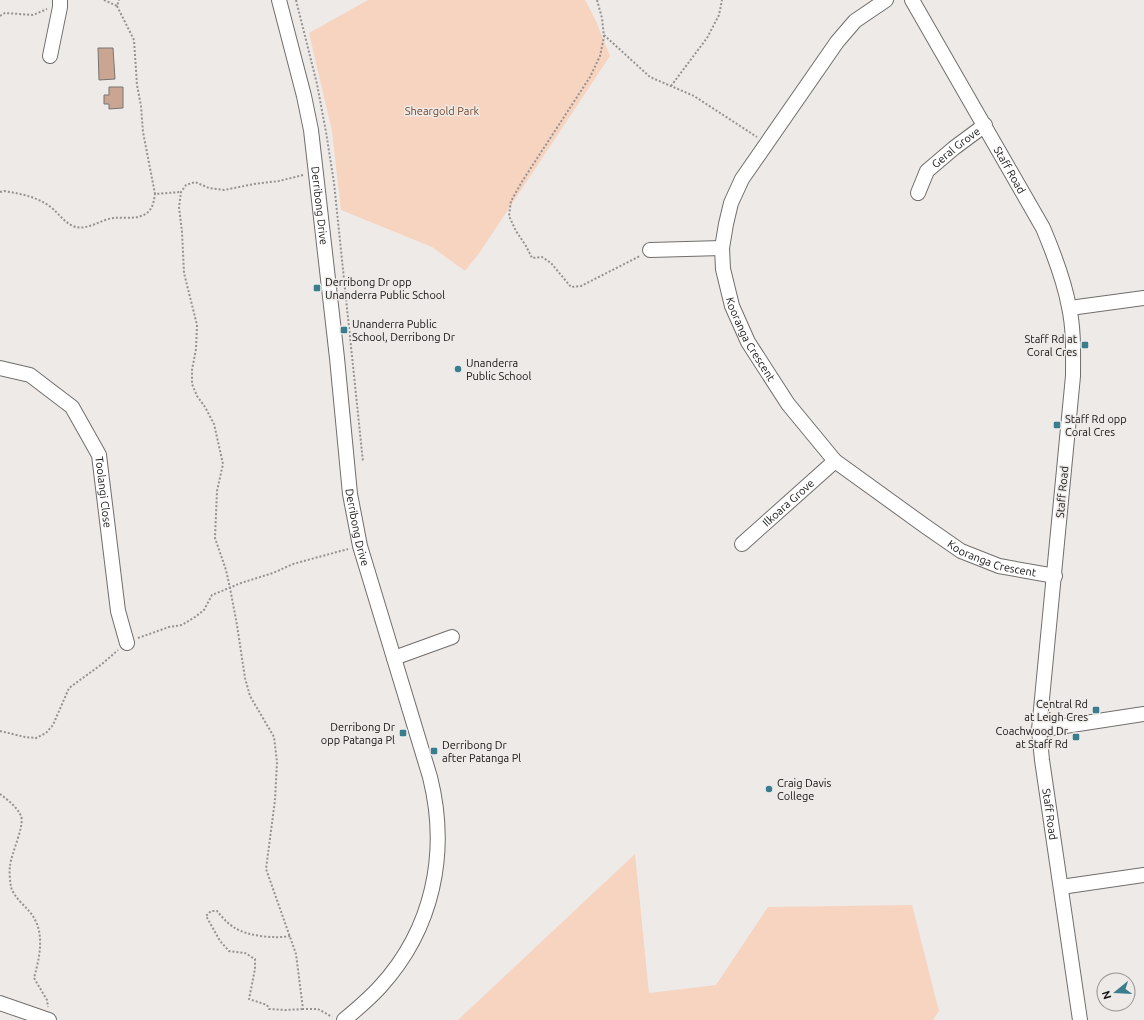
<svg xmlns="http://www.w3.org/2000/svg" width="1144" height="1020" font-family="Ubuntu,sans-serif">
<rect width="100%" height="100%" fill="#edeae8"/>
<g fill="#f7d4c0">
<path d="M368 0H585L596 21 610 56 480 252 465 271 432 247 341 210 332 131 309 33Z"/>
<path d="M635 854 649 993 716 985 768 907 912 905 939 1011 933 1020H458Z"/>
</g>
<g fill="#caa692" stroke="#777472">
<path d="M98 48H113L115 79 99 80Z"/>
<path d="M109 87H123V108L109 109V104H104V95H109Z"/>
</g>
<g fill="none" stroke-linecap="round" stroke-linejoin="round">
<defs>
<g id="minor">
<path id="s1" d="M279 0 304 96 311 130 337 358 350 494 360 546 430 777C449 853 433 929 380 987 369 999 356 1010 344 1020"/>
<path id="s2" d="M886 0 855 21 837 42 742 179 731 203 726 224 722 248 723 269 732 306 748 342 788 404 835 461 925 526 961 551 999 566 1055 576"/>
<path id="s3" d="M912 0 1043 228C1054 254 1064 280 1069 307 1074 330 1073 353 1073 376L1039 730 1042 760 1080 1020"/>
<path d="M50 56 60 7V0"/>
<path id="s4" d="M918 193 927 171 954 148 985 125"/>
<path d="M650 250 722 248"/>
<path d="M1070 308 1144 298"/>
<path id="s5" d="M0 368 30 375 72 407 99 455 118 611 127 643"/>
<path id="s6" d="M742 544 835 461"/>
<path d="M394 658 452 637"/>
<path d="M1039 730 1144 714"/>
<path d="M1061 887 1144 875"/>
<path d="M0 1003 49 1020"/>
</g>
</defs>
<use href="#minor" stroke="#716e6d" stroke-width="16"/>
<g stroke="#959291" stroke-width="2" stroke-dasharray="2 2" stroke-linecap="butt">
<path d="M104 0 117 6 119 0"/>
<path d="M296 0 317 84 326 132 334 183 363 462"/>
<path d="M597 0 602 18 604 37 600 56 590 77 523 180 511 201 509 216 516 231 526 246 532 258 542 257 551 263 571 287 581 286 640 256"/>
<path d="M117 6 134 40 137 85 141 106 143 132 155 194 180 192"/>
<path d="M0 16 5 13 33 15 47 9"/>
<path d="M604 35 650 77 694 96 757 137"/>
<path d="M671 86 707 38 719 15 722 0"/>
<path d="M303 175 279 181 254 184 224 190 209 188 195 182 186 185 181 192 179 207 182 232 184 273 197 325 196 349 192 370V384L197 396 205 407 214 424 223 464 217 491 215 538 226 570 230 588 237 625 245 678 250 696 274 737 277 762 275 800 266 869 296 954 303 1009H318L332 1017"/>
<path d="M0 192 4 191C22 194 38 197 52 208 59 214 64 222 73 226 86 232 101 219 114 218 125 217 137 220 147 213 153 208 154 201 155 194"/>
<path d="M138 638 169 627 182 625 195 617 204 610 212 595 241 583 273 573 293 564 348 549"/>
<path d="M0 731 25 737 36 738 46 733 53 725 69 688 102 664 118 650"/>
<path d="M0 794C8 800 17 807 21 816 25 825 11 854 10 866 9 872 10 881 11 887 14 897 23 904 29 911 46 930 40 956 34 978L47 1000 48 1007"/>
<path d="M290 936C276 939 247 936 235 928 228 924 222 917 217 911H211L206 916 220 941 229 951 245 953 255 959V969L249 999 267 1005 269 1009 286 1010 303 1009"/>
</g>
<use href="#minor" stroke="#fff" stroke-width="14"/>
</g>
<g fill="#3a7d8e" stroke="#edeae8" stroke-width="1.5">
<rect x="313" y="284" width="8" height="8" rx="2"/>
<rect x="340" y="326" width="8" height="8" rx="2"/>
<rect x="1081" y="341" width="8" height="8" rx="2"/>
<circle cx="458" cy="369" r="4"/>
<rect x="1053" y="421" width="8" height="8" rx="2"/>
<rect x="1092" y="706" width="8" height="8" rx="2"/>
<rect x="399" y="729" width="8" height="8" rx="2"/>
<rect x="1072" y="733" width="8" height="8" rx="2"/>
<rect x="430" y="747" width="8" height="8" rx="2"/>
<circle cx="769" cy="789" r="4"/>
</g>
<g text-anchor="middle" stroke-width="3" stroke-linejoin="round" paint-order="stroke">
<g font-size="11" fill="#764526" stroke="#edeae8">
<text x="442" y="115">Sheargold Park</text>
</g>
<g font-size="11" fill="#141312" stroke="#edeae8">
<text dy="4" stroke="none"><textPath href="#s4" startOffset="61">Geral Grove</textPath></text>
<text dy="4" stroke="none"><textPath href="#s3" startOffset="196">Staff Road</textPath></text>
<text dy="4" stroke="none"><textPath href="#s1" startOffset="210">Derribong Drive</textPath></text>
<text dy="4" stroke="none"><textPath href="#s2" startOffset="401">Kooranga Crescent</textPath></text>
<text transform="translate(1062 492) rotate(-85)" y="4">Staff Road</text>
<text dy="4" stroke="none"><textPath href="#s5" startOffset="176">Toolangi Close</textPath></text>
<text dy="4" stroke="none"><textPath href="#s6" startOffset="62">Ilkoara Grove</textPath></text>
<text dy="4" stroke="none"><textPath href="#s1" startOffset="534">Derribong Drive</textPath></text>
<text dy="4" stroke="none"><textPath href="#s2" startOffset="737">Kooranga Crescent</textPath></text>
<text dy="4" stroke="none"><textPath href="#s3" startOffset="856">Staff Road</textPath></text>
</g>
<g font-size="11" fill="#141312" stroke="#edeae8" text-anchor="start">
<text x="325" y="286">Derribong Dr opp<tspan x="325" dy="13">Unanderra Public School</tspan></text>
<text x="352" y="328">Unanderra Public<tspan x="352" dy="13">School, Derribong Dr</tspan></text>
<text x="1077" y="343" text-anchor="end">Staff Rd at<tspan x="1077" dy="13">Coral Cres</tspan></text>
<text x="466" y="367">Unanderra<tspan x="466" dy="13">Public School</tspan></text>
<text x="1065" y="423">Staff Rd opp<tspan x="1065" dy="13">Coral Cres</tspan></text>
<text x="1088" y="708" text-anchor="end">Central Rd<tspan x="1088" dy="13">at Leigh Cres</tspan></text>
<text x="395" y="731" text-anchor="end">Derribong Dr<tspan x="395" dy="13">opp Patanga Pl</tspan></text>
<text x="1068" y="735" text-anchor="end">Coachwood Dr<tspan x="1068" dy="13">at Staff Rd</tspan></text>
<text x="442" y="749">Derribong Dr<tspan x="442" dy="13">after Patanga Pl</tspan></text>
<text x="777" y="787">Craig Davis<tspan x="777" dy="13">College</tspan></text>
</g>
</g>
<g transform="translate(1116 992) rotate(252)"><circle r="19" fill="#edeae8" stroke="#969492"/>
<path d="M0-3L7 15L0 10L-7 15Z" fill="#3a7d8e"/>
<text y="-6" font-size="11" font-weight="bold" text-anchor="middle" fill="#141312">N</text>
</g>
</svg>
